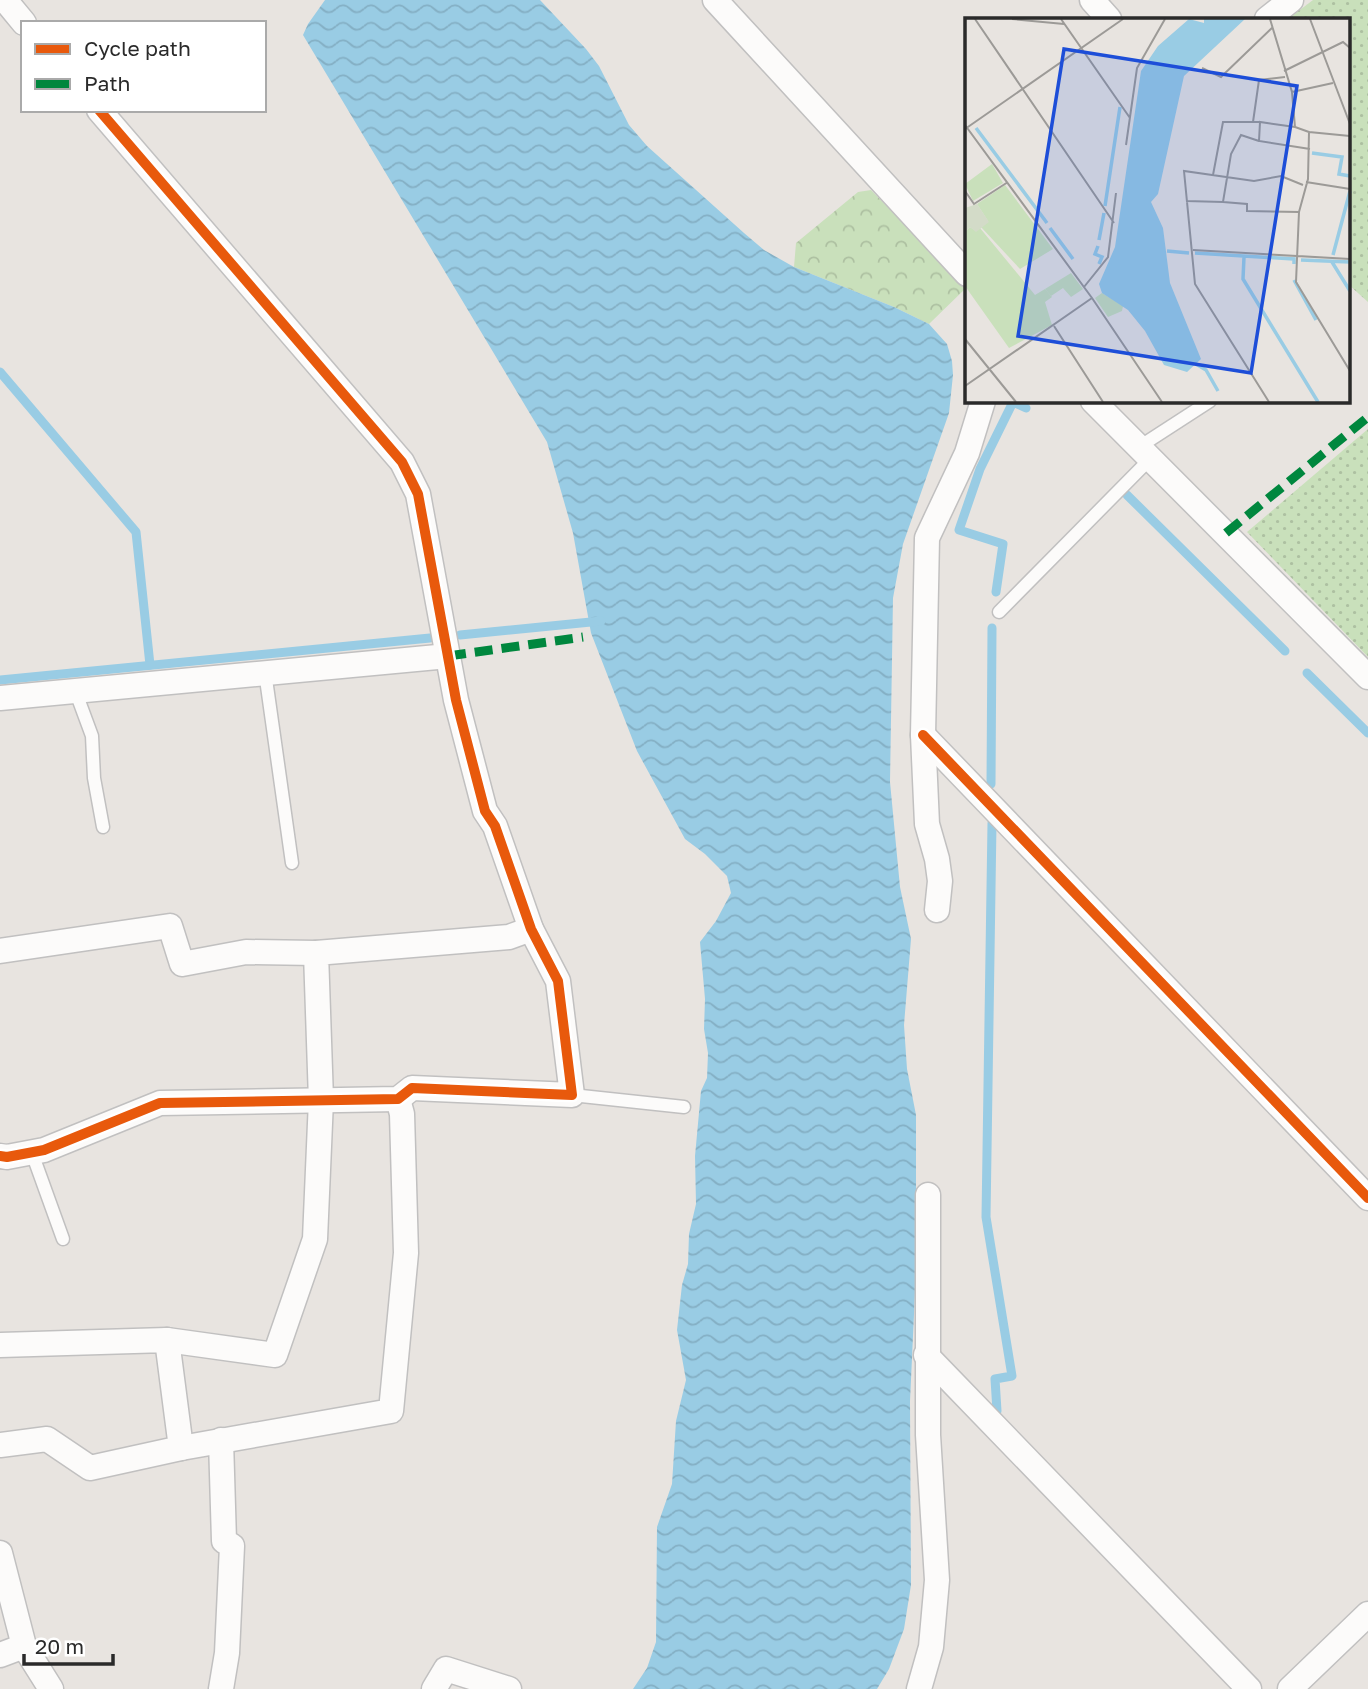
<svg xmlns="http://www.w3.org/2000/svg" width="1368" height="1689" font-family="'Golos Text',sans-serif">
<defs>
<pattern id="grass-dots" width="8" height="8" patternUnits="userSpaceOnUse" patternTransform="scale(1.75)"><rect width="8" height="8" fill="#c9e0bb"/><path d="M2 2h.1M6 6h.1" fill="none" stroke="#adc0a1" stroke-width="1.8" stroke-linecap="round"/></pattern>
<pattern id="forest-crowns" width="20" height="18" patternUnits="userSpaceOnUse" patternTransform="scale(1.75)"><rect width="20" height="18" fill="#c9e0bb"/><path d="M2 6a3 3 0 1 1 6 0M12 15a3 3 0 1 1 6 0" fill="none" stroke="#adc0a1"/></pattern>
<pattern id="water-waves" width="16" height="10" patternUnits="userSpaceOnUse" patternTransform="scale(1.75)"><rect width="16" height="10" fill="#99cce4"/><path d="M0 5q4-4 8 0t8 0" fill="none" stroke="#84afc4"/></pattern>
</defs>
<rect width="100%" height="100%" fill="#e8e4e0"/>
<g fill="url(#grass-dots)">
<path d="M1313 0H1368V302L1349 285V19H1288Z"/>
<path d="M1368 429V657L1247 532Z"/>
</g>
<path fill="url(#forest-crowns)" d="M871 190 966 288 929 324 894 307 794 267 796 243 858 192Z"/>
<path fill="url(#water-waves)" d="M325 0H540L586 49 599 66 629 125 647 146 744 233 764 250 794 267 894 307 929 324 947 344 952 361 953 375 949 413 903 544 893 598 890 782 900 887 911 939 904 1025 907 1069 916 1115V1271L910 1401 911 1585 904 1629 889 1669 877 1689H633L647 1668 656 1642 657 1527 672 1484 676 1421 686 1380 677 1330 682 1285 688 1264 689 1234 696 1204 695 1156 701 1091 707 1078 708 1053 704 1029 705 999 700 942 716 921 731 893 727 876 705 854 685 839 637 751 591 633 573 533 547 442 303 35 308 24Z"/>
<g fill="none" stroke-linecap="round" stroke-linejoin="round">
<g stroke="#99cce4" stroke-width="9">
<path d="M0 372 136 532 150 665"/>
<path d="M1127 495 1285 651"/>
<path d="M996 592 1003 544 959 530 980 469 1013 402 1026 408"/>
<path d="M460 635 601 621"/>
<path d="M1307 673 1368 733"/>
<path d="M0 680 430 638"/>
<path d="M991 784 992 628"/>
<path d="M992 823 986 1217 1012 1376 995 1379 997 1411"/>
</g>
<defs>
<g id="service">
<path d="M1139 447 1210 401"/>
<path d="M999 612 1151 458"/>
<path d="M265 672 292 863"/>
<path d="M75 690 92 736 94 778 103 827"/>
<path d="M572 1095 684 1107"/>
<path d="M32 1153 63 1239"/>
</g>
<g id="minor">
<path d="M5 0 24 23"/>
<path d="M715 0 967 274"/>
<path d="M1092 0 1109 19"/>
<path d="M1267 19 1291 0"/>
<path d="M1093 401 1368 677"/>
<path d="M0 698 448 656"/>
<path d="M923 735 1368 1198"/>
<path d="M937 910 940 881 937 859 927 824 923 735 927 538 967 453 983 401"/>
<path d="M0 951 170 926 182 964 246 952 316 953"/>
<path d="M0 1156 7 1157 44 1150 160 1103 398 1099 412 1088 572 1095 558 981 531 929 495 826 485 811 456 700 418 494 402 462 99 110"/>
<path d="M167 1340 275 1355 315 1239 321 1100 316 953 509 937 531 929"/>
<path d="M0 1345 167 1340 181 1448 90 1468 47 1439 0 1445"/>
<path d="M926 1355 1249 1689"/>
<path d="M181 1448 391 1411 406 1253 402 1114 398 1099"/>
<path d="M0 1553 24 1646 51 1689"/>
<path d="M0 1655 24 1646"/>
<path d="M221 1689 227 1653 232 1546 224 1541 221 1440"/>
<path d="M434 1689 446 1669 509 1689"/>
<path d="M919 1689 931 1647 937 1580 928 1435V1195"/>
<path d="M1290 1689 1368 1614"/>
</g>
</defs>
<use href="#service" stroke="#c1c0c0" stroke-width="15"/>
<use href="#minor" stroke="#c1c0c0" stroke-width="27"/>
<use href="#service" stroke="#fcfbfa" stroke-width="12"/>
<use href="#minor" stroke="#fcfbfa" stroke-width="24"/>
<g stroke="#00873e" stroke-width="9" stroke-dasharray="18 9" stroke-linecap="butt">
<path d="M1226 533 1368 417"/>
<path d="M448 656 583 637"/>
</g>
<defs>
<g id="cycleway">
<path d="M923 735 1368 1198"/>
<path d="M0 1156 7 1157 44 1150 160 1103 398 1099 412 1088 572 1095 558 981 531 929 495 826 485 811 456 700 418 494 402 462 99 110"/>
</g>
</defs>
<use href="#cycleway" stroke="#fff" stroke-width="15"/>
<use href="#cycleway" stroke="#e8590c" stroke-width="10"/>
</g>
<g transform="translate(965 18)">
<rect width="385" height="385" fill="#e8e4e0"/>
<path d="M27 146 38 165 8 183 0 166ZM40 167 88 231 55 251 16 209 23 203 12 186ZM5 209 11 213 15 210 70 277 80 271 87 279 80 284 87 307 44 330 0 268V214Z" fill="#c9e0bb"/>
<path d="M106 255 118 271 106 279 98 270 86 278 80 271ZM137 275 158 288 157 293 143 299 130 280Z" fill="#c9e0bb"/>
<path d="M12 186 24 204 11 214 5 209 0 214V190Z" fill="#d3dbc8"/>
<path d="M224 1 239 5V1H280L219 58 193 176 186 184 198 210 205 265 236 341 222 354 199 347 180 313 163 292 137 275 134 266 150 229 176 53 193 28Z" fill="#99cce4"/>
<path fill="none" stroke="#99cce4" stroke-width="3.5" d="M11 110 82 205M347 135 377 139 374 156 385 158M140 188 155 89M85 210 108 241M134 222 139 195M133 228 130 236 137 239 134 246M202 233 224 235M230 235 329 241V246M368 237 385 173M279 239 278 261 353 384M336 242 385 244M367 244 385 273M329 262 351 302M231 346 241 352 253 373"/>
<path fill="none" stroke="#9c9a97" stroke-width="2" d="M10 1 149 205M47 1 99 6M96 1 165 100M305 1 327 74 330 109 344 114 343 161 334 194M345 1 385 106M237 50 256 59 308 9M319 53 378 24 385 30M327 74 368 65M288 104 294 62 320 59M0 107 127 280 197 384M330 109 295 104 294 123 345 131M0 111 158 1M344 114 385 118M161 127 172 50 200 1M248 157 258 104H295M341 164 385 171M0 173 9 186 43 164M221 183 258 184 266 136 276 117 294 123M258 184 282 186V193L334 194 331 264 385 353M228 232 385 241M119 269 143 239 151 175M89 308 138 384M0 321 51 384M0 368 127 280M304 384 230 266 219 153 289 163 316 158 338 167"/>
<path fill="#1d4ed8" fill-opacity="0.15" stroke="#1d4ed8" stroke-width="3.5" d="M99 31 332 68 286 355 53 318Z"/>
<rect width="385" height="385" fill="none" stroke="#2a2a2a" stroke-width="3.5"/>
</g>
<rect x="21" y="21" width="245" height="91" fill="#ffffff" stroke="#aaaaaa" stroke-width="2"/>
<rect x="35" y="44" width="35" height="10" fill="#e8590c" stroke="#aaaaaa" stroke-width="2"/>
<text x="84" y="56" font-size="21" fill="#2a2a2a">Cycle path</text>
<rect x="35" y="79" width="35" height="10" fill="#00873e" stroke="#aaaaaa" stroke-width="2"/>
<text x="84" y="91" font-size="21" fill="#2a2a2a">Path</text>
<path d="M24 1654v10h89v-10" fill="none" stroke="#2a2a2a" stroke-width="3.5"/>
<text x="35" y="1654" font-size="21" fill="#2a2a2a" stroke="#ffffff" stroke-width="5" paint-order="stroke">20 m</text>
</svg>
